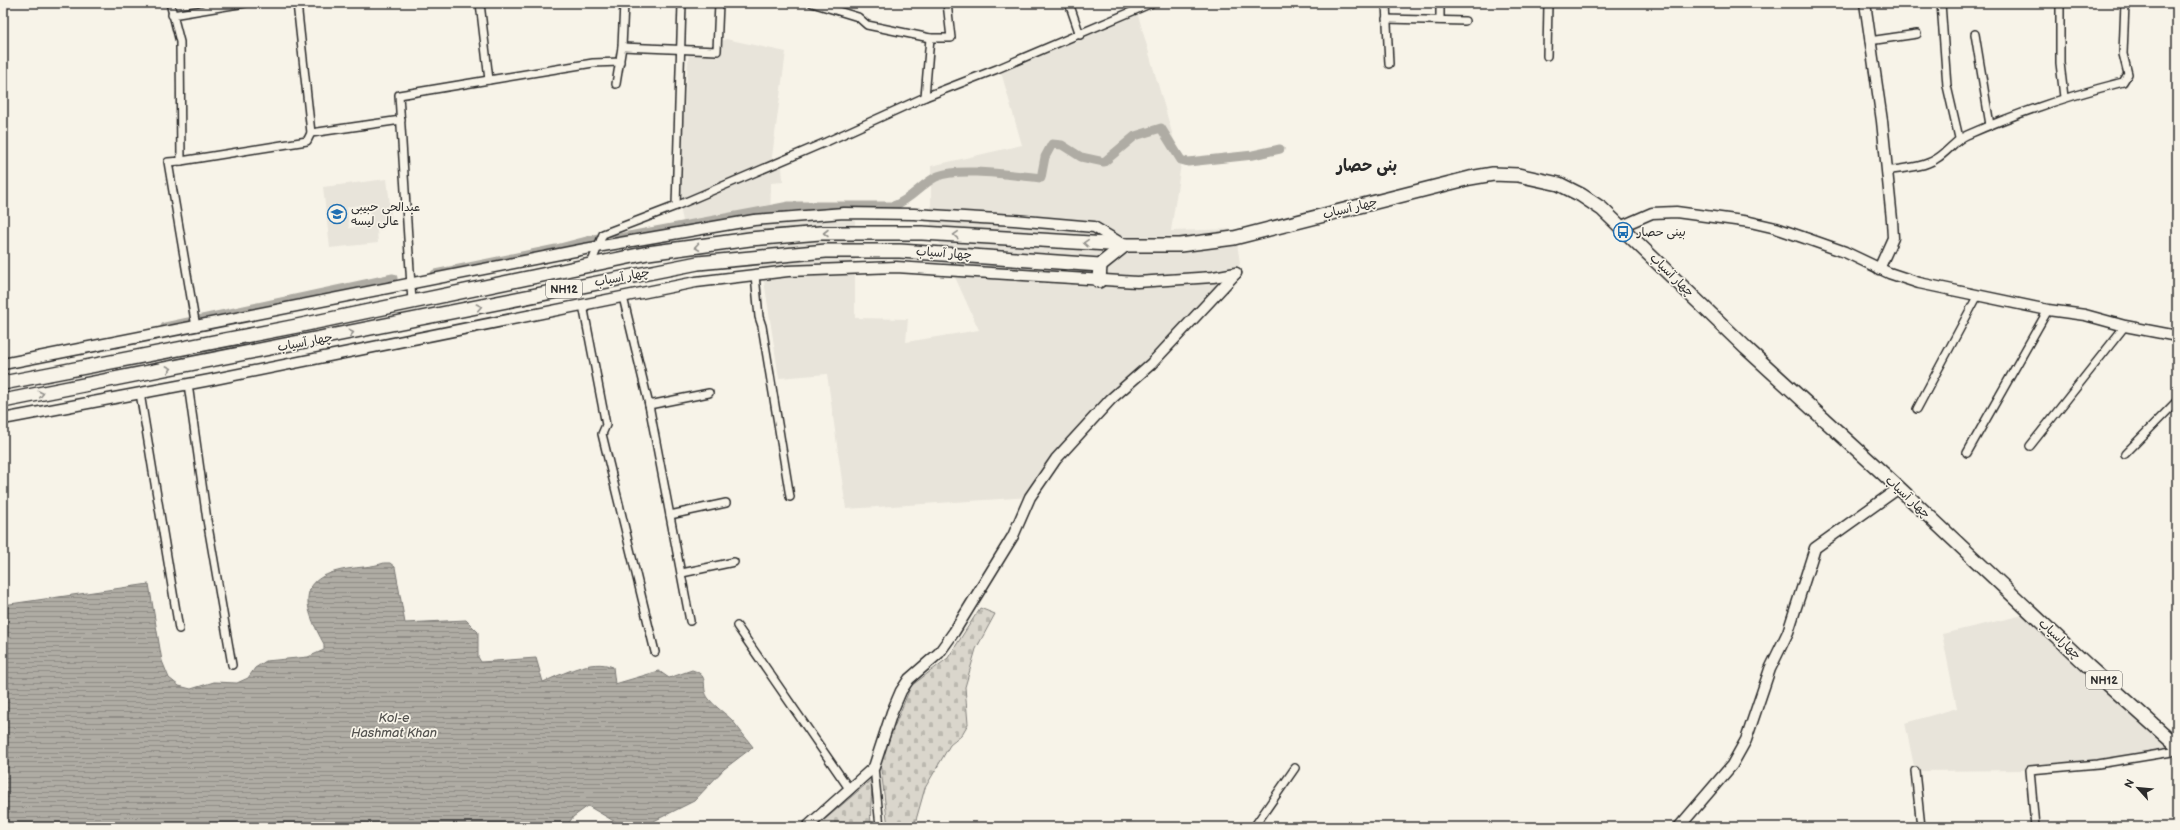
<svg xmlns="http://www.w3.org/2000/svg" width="2180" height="830" font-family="'Balsamiq Sans','Playpen Sans Arabic',sans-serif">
<defs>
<pattern id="cemetery-stones" width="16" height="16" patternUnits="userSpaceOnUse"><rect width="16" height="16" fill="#dad6cc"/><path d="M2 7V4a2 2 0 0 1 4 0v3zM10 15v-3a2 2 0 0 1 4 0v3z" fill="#bbb8af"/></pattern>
<pattern id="water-rules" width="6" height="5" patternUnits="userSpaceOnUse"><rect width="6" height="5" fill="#afaca4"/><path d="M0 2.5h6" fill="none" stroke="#8f8c86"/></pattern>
</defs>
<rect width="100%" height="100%" fill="#f7f3e8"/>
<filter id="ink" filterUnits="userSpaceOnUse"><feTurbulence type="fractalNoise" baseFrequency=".025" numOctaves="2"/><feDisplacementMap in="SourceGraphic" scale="8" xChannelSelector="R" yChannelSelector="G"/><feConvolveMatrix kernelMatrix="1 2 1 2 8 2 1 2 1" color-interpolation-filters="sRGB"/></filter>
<g filter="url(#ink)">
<g fill="#e8e4da" fill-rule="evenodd">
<path d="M1138 15 1181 164 1171 231 1235 229 1240 263 1236 273 1111 399 1030 497 846 509 827 374 779 378 757 235 683 221 677 194 689 51 709 46 726 39 786 52 771 164 782 165 783 182 771 183 770 223 855 220V318L908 319 906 342 979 330 931 224V166L1022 145 1001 72Z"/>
<path d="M387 179 392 222 383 223 384 229 377 230 378 243 330 248 323 187ZM368 204 371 225 349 228 347 207Z"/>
<path d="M2032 613 2177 746 2172 752 2030 770 1915 771 1905 723 1957 708 1942 634Z"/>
</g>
<g fill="url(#cemetery-stones)" stroke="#82807c">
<path d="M980 608 995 614 976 649 965 687 968 724 961 736 950 745 925 788 914 827H888L880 761 911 686 948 658Z"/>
<path d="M872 779C873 794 868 815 872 827H816Z"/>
</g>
<path fill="url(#water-rules)" stroke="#7a7874" d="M384 563H390L395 567 405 623 466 620 478 632V657L481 662 536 658 543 682C563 674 591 658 613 667L615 684 659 671 669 678 692 670C712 676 699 687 709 699 715 707 725 713 732 720 739 729 746 738 753 747L724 769 694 801 644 826 624 827 588 806 573 817 566 827H3V605L149 584 162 661 169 678 179 686 191 689 214 682 237 683 248 678 255 668 266 661 308 657 324 650V644C304 608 294 578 347 569 360 567 372 567 384 563Z"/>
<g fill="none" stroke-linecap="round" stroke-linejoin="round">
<g stroke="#afaca4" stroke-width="9">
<path d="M613 239 789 206H893C911 200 920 185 936 177 956 166 1018 176 1041 178L1045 157 1052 144 1062 145 1081 157 1104 162 1135 136 1161 128 1181 160 1188 162 1253 155 1280 149"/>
<path d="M435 274 556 249 598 238"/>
<path d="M165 327 393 278"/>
</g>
<defs>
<g id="street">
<path d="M170 3 180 42 181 161 168 162 196 327"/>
<path d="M297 3 311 133"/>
<path d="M480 3 489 80 593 63 620 62"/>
<path d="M812 3 858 17 867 25 930 38H951L947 3"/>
<path d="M1069 3 1080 35"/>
<path d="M1386 3 1389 64"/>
<path d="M1440 3V20"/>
<path d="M1941 3 1947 86 1959 138"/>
<path d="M2060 3V63L2064 97"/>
<path d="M172 15 245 3"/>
<path d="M1386 19 1465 21"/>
<path d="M1975 34 1990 125"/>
<path d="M1869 41 1917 34"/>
<path d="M622 47 717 51 719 3"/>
<path d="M1547 56 1548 3"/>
<path d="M616 84 622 47 624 3"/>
<path d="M925 97 930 38"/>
<path d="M181 161 307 141 311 133 401 120"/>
<path d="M1886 171C1903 168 1922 168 1936 159 1948 152 1955 140 1967 135 2019 112 2068 96 2123 82L2128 74 2123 54 2125 3"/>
<path d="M676 206 682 3"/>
<path d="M591 264 603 234 676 206 826 142 925 97 997 69 1152 3"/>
<path d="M755 275 759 317 762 326 790 497"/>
<path d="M623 297 649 405 690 621"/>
<path d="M412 302 399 95 489 80"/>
<path d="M583 305 606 425 602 434 655 652"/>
<path d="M188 384 207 520 232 665"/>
<path d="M140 393 179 629"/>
<path d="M649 405 709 393"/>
<path d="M1917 409 1978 295"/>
<path d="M2030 446 2125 326"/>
<path d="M1967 453 2048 310"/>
<path d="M2125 454 2177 401"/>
<path d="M670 515 726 503"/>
<path d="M682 573 734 562"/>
<path d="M737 626 850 790"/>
<path d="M874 767 880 827"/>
<path d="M1915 771 1921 827"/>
<path d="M1254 827 1295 768"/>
<path d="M2035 827 2030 770 2098 764 2172 752 2177 747"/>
</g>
<g id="secondary">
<path d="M1865 3 1882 121 1892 220 1893 238 1879 269"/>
<path d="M1622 226 1652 213 1676 212 1750 222 1776 228 1805 238 1845 252 1889 273 1919 283 2048 310 2085 315 2125 326 2177 336"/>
<path d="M3 364 585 249 754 220 844 213 914 214 1014 220 1094 227 1124 245"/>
<path d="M3 419 210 380 696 282 788 271 896 267 1137 282 1213 277 1236 273"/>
<path d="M807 827 874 767 892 712 901 691 909 679 939 653 954 632 1013 536 1030 497 1056 459 1111 399 1151 364 1236 273"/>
<path d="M1679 827 1732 765 1746 740 1770 669 1788 632 1815 548 1899 488"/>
</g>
<g id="highway">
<path d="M1099 281 1100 265"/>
<path d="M3 383 297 326 648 253 750 239 820 233H922L1125 245H1180L1234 238 1470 178 1493 174 1518 175 1559 184 1581 195 1602 209 1746 348 1899 488 2089 667 2177 746"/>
<path d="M3 401 698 263 826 251H900L1100 265 1125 245"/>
</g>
</defs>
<use href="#street" stroke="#2b2b2b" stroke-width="10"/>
<use href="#secondary" stroke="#2b2b2b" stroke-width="13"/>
<use href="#highway" stroke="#2b2b2b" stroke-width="16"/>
<use href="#street" stroke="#f7f3e8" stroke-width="7"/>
<use href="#secondary" stroke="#f7f3e8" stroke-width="10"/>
<use href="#highway" stroke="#f7f3e8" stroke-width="13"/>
</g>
<defs><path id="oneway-chevron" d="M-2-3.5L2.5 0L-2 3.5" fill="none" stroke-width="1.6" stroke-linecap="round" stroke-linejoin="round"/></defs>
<g stroke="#918f8a">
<use href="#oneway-chevron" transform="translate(826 233) rotate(180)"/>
<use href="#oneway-chevron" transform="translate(956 235) rotate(-176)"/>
<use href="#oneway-chevron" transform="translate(1086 243) rotate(-176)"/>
<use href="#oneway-chevron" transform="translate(697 247) rotate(172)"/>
<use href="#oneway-chevron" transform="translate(479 307) rotate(-12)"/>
<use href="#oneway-chevron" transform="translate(351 333) rotate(-11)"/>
<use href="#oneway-chevron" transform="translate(169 369) rotate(-11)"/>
<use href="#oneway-chevron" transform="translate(41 394) rotate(-11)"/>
</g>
</g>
<defs>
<symbol id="school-ring" viewBox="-11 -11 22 22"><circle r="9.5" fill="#f7f3e8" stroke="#1f6fb2" stroke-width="1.5"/><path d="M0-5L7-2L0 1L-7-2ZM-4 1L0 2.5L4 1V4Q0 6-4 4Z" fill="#1f6fb2"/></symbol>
<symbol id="bus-ring" viewBox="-11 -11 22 22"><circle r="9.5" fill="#f7f3e8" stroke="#1f6fb2" stroke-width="1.5"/><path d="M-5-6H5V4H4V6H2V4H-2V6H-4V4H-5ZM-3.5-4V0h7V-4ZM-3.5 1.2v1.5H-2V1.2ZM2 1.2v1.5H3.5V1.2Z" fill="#1f6fb2"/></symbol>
</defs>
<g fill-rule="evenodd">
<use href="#school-ring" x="326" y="203" width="22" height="22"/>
<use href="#bus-ring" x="1612" y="221" width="22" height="22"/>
</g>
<g text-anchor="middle" stroke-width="3.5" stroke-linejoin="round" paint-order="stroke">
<g fill="#f7f3e8" stroke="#686764" stroke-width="1">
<rect x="546" y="280" width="36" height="18" rx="3"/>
<rect x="2086" y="671" width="36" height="18" rx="3"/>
</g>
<g font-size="11" font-weight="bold" fill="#2b2b2b">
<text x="564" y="293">NH12</text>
<text x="2104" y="684">NH12</text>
</g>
<g font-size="12" fill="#2b2b2b" stroke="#f7f3e8" text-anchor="start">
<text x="351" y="211">عبدالحی حبیبی<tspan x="351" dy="14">عالی لیسه</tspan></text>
<text x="1637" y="236">بینی حصار</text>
</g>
<g font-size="12" fill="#2b2b2b" stroke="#f7f3e8">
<text transform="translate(1350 208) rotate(-14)" y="4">چهار آسیاب</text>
<text transform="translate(944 253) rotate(4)" y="4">چهار آسیاب</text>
<text transform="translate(1672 275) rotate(44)" y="4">چهار آسیاب</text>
<text transform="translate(622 277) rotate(-11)" y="4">چهار آسیاب</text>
<text transform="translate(305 342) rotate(-11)" y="4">چهار آسیاب</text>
<text transform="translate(1908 497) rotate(43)" y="4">چهار آسیاب</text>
<text transform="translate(2060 639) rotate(43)" y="4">چهاراسیاب</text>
</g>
<g font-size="13" font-style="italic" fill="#53524f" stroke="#f7f3e8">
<text x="394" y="722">Kol-e<tspan x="394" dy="15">Hashmat Khan</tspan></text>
</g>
<g font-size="16" font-weight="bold" fill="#2b2b2b" stroke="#f7f3e8">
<text x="1367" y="171">بنی حصار</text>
</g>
</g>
<rect width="2180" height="830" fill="none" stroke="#f7f3e8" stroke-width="16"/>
<rect x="8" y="8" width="2164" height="814" fill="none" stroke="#2b2b2b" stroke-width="1.5" filter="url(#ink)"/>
<g transform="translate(2138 788) rotate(297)" stroke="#f7f3e8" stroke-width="3" paint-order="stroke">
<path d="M0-3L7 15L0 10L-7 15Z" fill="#2b2b2b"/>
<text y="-6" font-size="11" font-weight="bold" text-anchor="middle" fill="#2b2b2b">N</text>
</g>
</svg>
